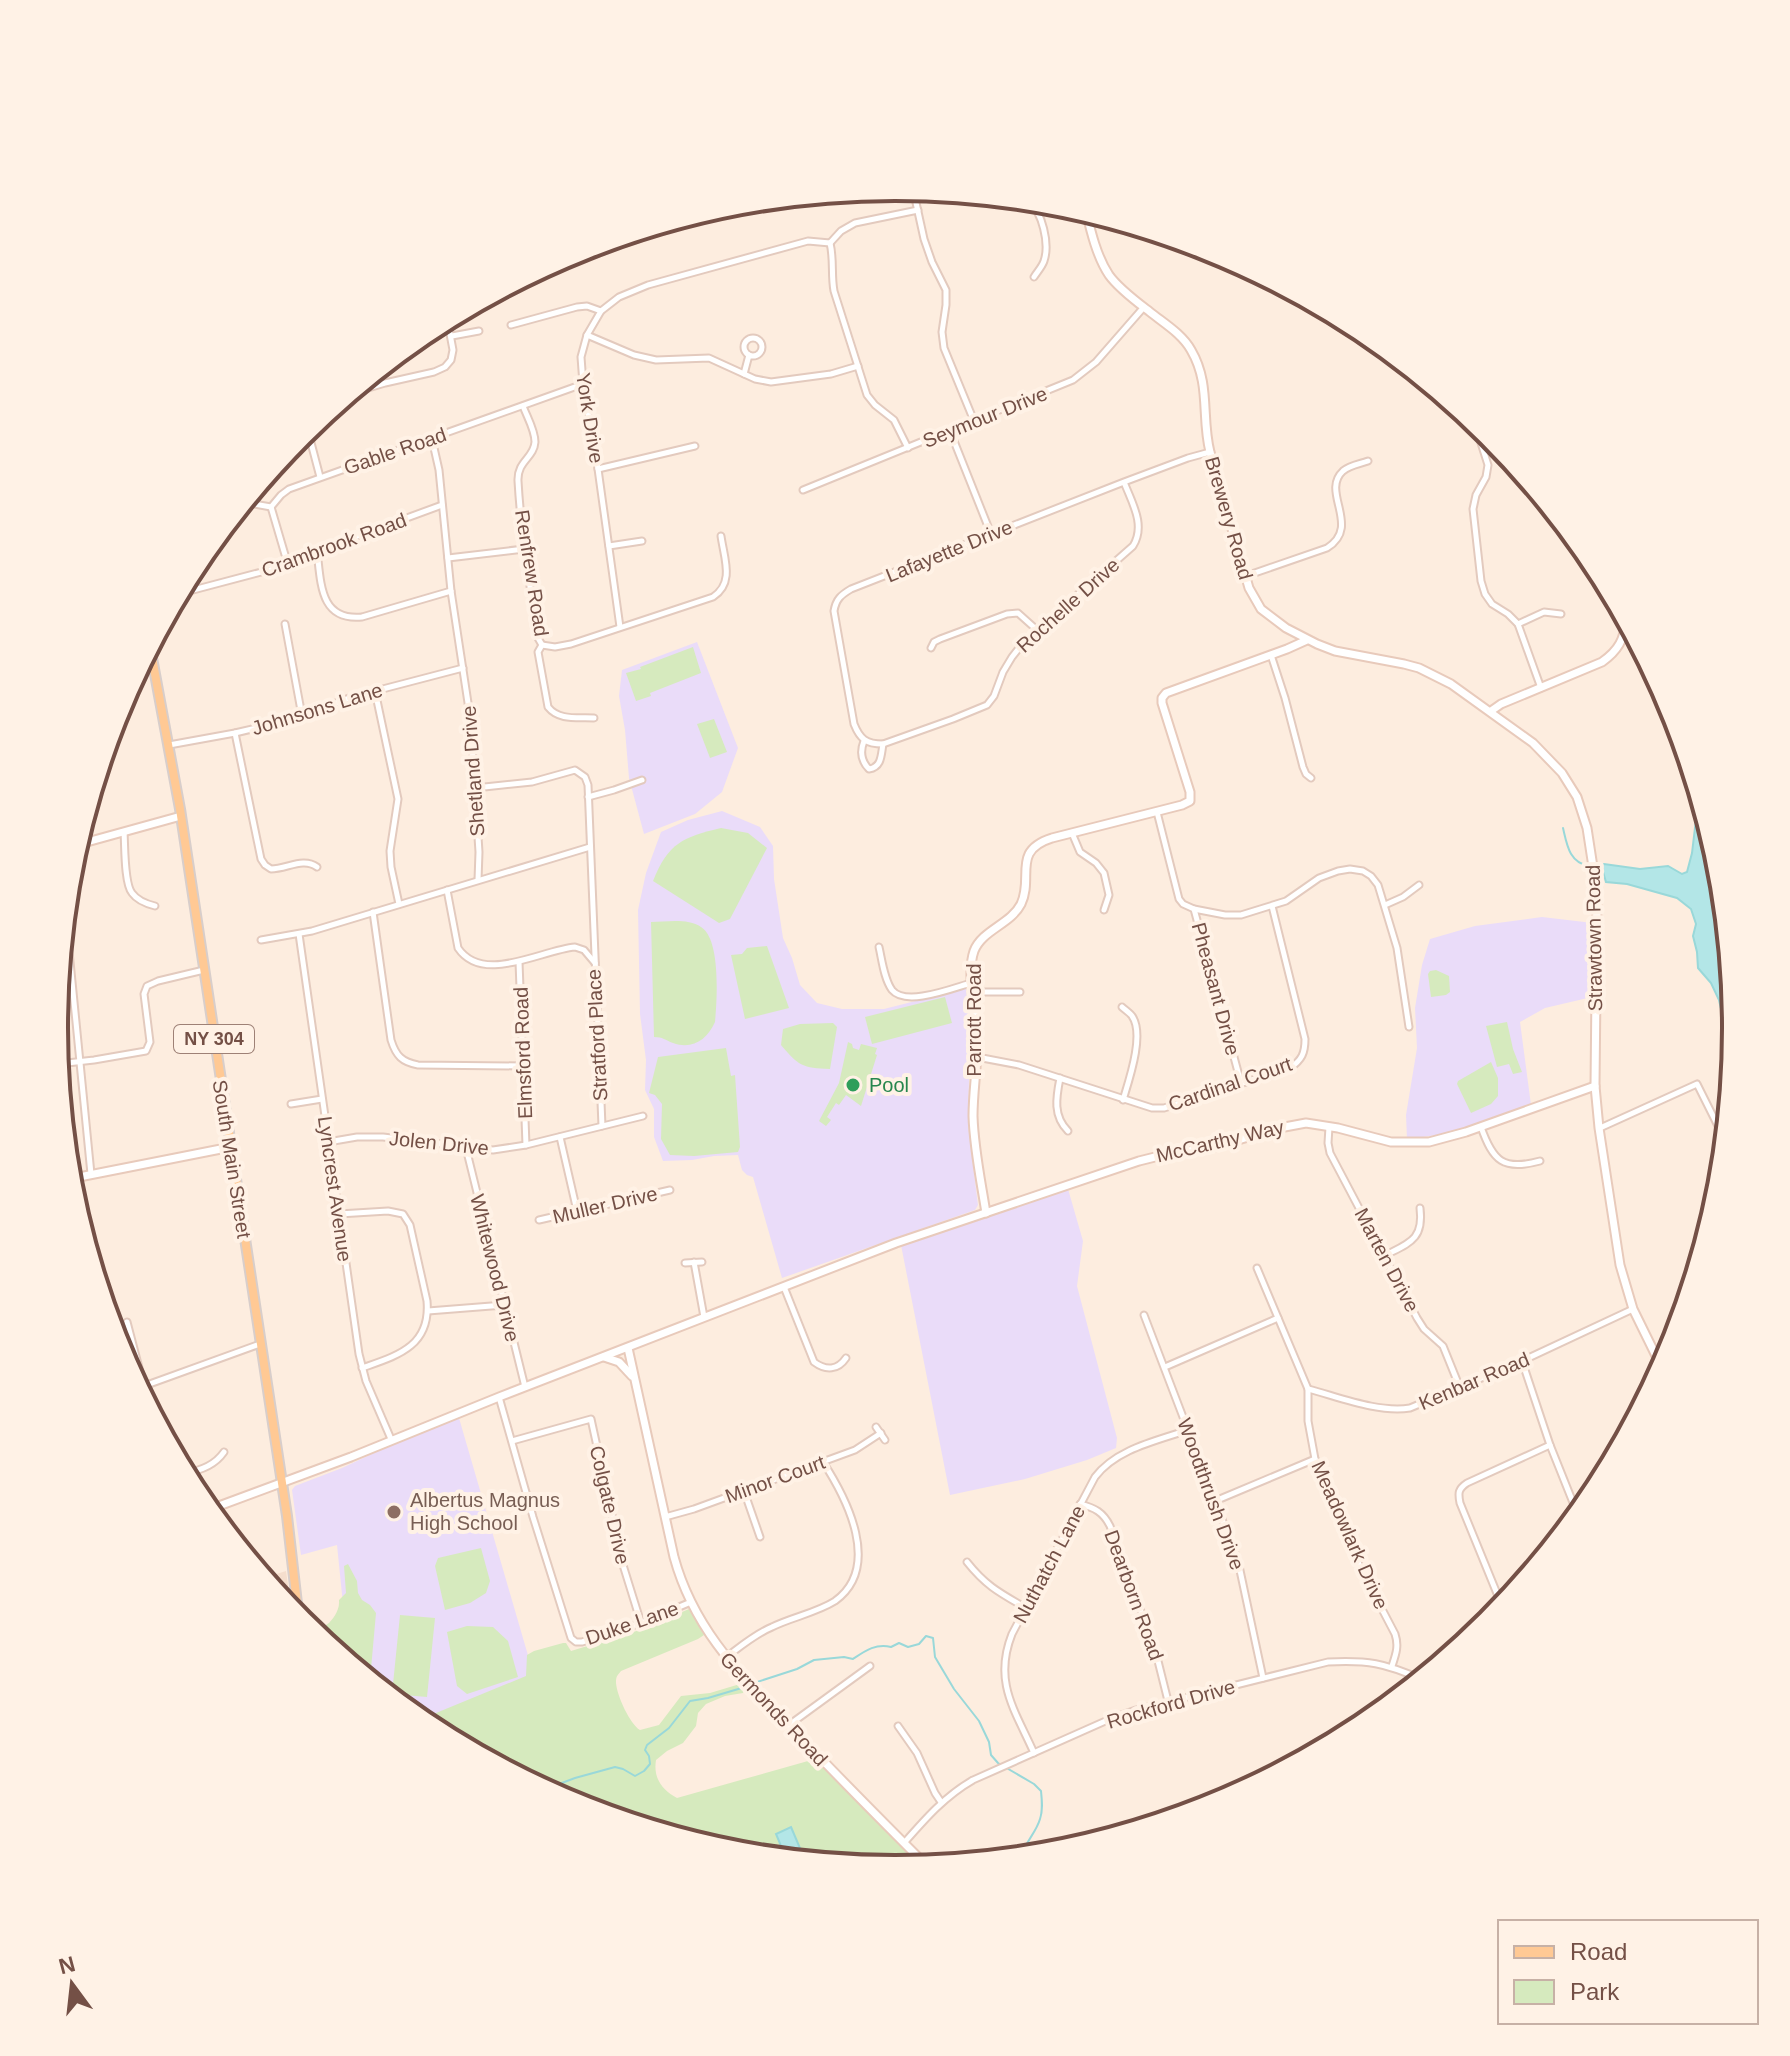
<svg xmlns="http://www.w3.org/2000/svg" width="1790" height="2056" font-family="Arial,sans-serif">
<rect width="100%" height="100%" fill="#fdeddf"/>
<path fill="#f5decd" d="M286 1571 289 1592 291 1611 264 1578Z"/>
<g fill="#eadcf9">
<path d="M697 642 738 748 722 792 695 814 644 834 629 778 625 730 619 696 622 670Z"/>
<path d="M722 811 760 827 773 846 774 879 783 938 792 958 800 985 817 1003 842 1009H884L967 988 970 1033 968 1125 978 1205 975 1210 782 1278 753 1177 747 1175 742 1170 738 1155 714 1156 692 1160 663 1161 654 1137V1109L645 1090 646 1060 640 1014 638 910 646 873 661 832 688 820Z"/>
<path d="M1542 917 1593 923 1592 997 1545 1008 1520 1022 1531 1105 1445 1134 1407 1139 1406 1115 1417 1048 1415 1008 1422 965 1430 939 1475 926Z"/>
<path d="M1068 1189 1083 1241 1077 1286 1117 1438 1116 1448 1087 1460 1025 1479 950 1495 901 1245Z"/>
<path d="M459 1418 534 1676 421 1722 349 1663 337 1545 301 1555 292 1490 295 1486 342 1468 376 1452Z"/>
</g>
<g fill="#d6eabe">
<path d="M693 647 701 673 650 693 651 696 636 701 626 673 641 669 640 667Z"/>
<path d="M714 719 727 752 710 758 697 724Z"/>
<path d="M721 828 748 833 767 848 730 919 719 923 653 881C668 843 683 837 721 828Z"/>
<path d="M651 922C666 922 688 918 701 927 721 939 717 1001 715 1022 707 1040 692 1050 673 1043 665 1040 663 1037 654 1037Z"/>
<path d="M767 946 789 1008 745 1019 731 955 742 954 747 948Z"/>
<path d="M1436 970 1449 976 1450 992 1446 995 1431 997 1428 974 1430 971Z"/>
<path d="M945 997 952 1023 872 1044 865 1017Z"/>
<path d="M1507 1022 1513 1049 1522 1072 1513 1074 1509 1064 1497 1067 1486 1026Z"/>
<path d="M833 1023 837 1027 830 1069C802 1068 799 1066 781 1045L783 1029 800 1024Z"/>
<path d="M848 1042 852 1044 853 1048 859 1050 861 1044 877 1048 875 1054 877 1055 861 1106 846 1095 839 1105 836 1103 827 1117 831 1120 826 1126 819 1121 839 1083Z"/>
<path d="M726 1048 731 1076 735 1075 740 1147 738 1152 694 1156 670 1155 661 1139 662 1104 655 1095 649 1093 658 1057Z"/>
<path d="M1491 1062 1498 1078V1096L1491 1104 1471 1113 1457 1084 1458 1081Z"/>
<path d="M481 1548 490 1581 486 1593 470 1603 445 1610 435 1566 438 1558Z"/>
<path d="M348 1564 357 1581 358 1593 362 1600 370 1605 376 1613 370 1680 353 1666 352 1658 344 1642 334 1639 325 1643 314 1634C318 1626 323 1628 329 1623 335 1617 340 1608 339 1600L346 1593 344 1566Z"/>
<path d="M689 1609 704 1635 698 1639 621 1671C617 1676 616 1676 616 1683 617 1696 630 1724 640 1730L659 1725 681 1696 710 1693 740 1684 746 1689 743 1693 725 1696 706 1704 698 1713 696 1726 683 1743 667 1751 656 1760C653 1778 662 1790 677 1798L808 1761H814L817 1764 820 1763 923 1866 895 1869 730 1853 573 1805 427 1727 419 1720 526 1676 527 1655 534 1651 563 1643H566L571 1651 643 1629Z"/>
<path d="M400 1615 435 1618 427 1697 392 1694Z"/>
<path d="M467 1626 493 1627 508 1641 518 1677 467 1694 457 1686 447 1632Z"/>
</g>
<g fill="#b3e6e7" stroke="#99d8d9" stroke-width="2">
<path d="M1699 794 1720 864 1736 1028 1735 1042 1724 1022 1719 1000 1711 983 1698 968 1697 952 1693 936 1696 924 1691 909 1677 898 1627 884 1606 882 1603 872 1598 866 1604 864 1640 869 1668 866 1682 874 1687 872 1692 853Z"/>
<path d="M791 1827 805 1860 786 1858 776 1834Z"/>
</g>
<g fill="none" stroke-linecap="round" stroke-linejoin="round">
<g stroke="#99d8d9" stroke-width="2">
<path d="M1563 828C1567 845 1569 862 1589 866"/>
<path d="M754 1683 797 1669 814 1660 844 1657 853 1659C865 1651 876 1643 891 1647L899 1643 908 1647 919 1644 926 1636 933 1638 935 1657 954 1689 979 1721 989 1742 991 1755 998 1763 1034 1784 1041 1791C1042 1801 1043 1810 1040 1819 1036 1833 1025 1842 1021 1857"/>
<path d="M539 1787H551L575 1778 615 1767 623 1769 635 1776 644 1771 650 1764 649 1756 645 1750 647 1745 669 1728 690 1701 708 1698 745 1687"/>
</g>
<defs>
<g id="street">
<path d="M913 189 924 239 932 262 946 290V305L942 332 944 348 974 421"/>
<path d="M1029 200C1042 213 1050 243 1044 261 1042 267 1037 272 1034 277"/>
<path d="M830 243C834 259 831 275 834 291L867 395 875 405 894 420 908 448"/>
<path d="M830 243 841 231 855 223 918 210"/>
<path d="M511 325 577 307 587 306 601 311"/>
<path d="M587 335 634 355 656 360 709 358 755 379 771 382 831 374 858 366"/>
<path d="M452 336 479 331"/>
<circle cx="753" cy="347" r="9"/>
<path d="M744 374 749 355"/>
<path d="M348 394 385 383 434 372 445 367 451 360 453 350 447 318"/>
<path d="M523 406C527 417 535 430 535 442 534 458 517 461 518 481 521 534 530 586 538 638L542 645"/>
<path d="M1474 421 1488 465 1486 477 1476 495 1473 509 1481 581 1485 594 1492 604 1508 614 1518 624 1541 688"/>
<path d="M309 426 310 439 320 477"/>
<path d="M950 431 991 534"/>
<path d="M432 439 439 470 451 591 470 716 479 852 478 880"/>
<path d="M598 469 695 446"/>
<path d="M1124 482C1132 503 1146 525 1133 546L1023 643 1012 657 1003 672 994 696 987 705 953 719 883 744C866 744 860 739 854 724L834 611C836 599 841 595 851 589L1124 482 1188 458 1210 452"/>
<path d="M803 490 1073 380 1096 362 1144 307"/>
<path d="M241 506 248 503 271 507"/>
<path d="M271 507 281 495 289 489 583 384"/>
<path d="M271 507 288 565"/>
<path d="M609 546 642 541"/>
<path d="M317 551C321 584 320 621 362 617L451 591"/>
<path d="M448 558 524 549"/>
<path d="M1246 576 1327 548C1362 526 1320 492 1343 471 1350 465 1360 464 1368 461"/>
<path d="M178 594 288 565 317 551 442 505"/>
<path d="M285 624 302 716"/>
<path d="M1518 624 1544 612 1561 614"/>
<path d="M620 627 598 469 583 384 581 357 587 335 601 311 619 297 648 285 808 241 830 243"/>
<path d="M542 645 555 647 571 644 713 597C735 583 724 558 721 536"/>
<path d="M542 645 538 652 548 707C559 721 578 717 594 718"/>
<path d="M931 648 934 642 940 639 1007 614 1018 613 1037 630"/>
<path d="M1271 655 1285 698 1303 767 1306 774 1311 778"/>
<path d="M375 691 398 799 390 851 391 867 399 904"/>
<path d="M235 733 261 859 265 865 271 869C287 869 303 857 317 867"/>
<path d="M864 741C860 751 861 761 869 769 882 767 881 755 883 744"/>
<path d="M169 745 235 733 290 720 352 697 463 668"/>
<path d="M475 788 532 782 575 770 585 777 588 785 602 1126"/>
<path d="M588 797 614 790 642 780"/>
<path d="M1157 812 1179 899 1183 904 1194 909 1241 1083"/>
<path d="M124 832C125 845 124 883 132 893 137 900 147 904 155 906"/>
<path d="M1072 833 1080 852 1096 863 1104 873 1109 895 1104 910"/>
<path d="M447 890 458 948C483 985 541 950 575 947L584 950 595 963"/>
<path d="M1385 905 1403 897 1419 885"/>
<path d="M1194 909 1225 915H1241L1286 901 1319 878 1338 871 1350 869 1363 871 1371 876 1378 885 1397 948 1409 1027"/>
<path d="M373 912 391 1040C396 1056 402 1062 418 1065L523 1066"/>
<path d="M64 922 67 931 91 1174"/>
<path d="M299 934 359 1354 366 1381 391 1439"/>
<path d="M261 940 312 931 590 847"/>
<path d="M879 947C882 960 884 979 892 990 906 1007 953 988 971 983"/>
<path d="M519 962 526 1145"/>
<path d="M59 979 71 977"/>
<path d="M973 992H1020"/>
<path d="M1122 1007C1124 1009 1131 1014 1132 1016 1145 1034 1129 1080 1123 1100"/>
<path d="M977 1057 1019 1065 1152 1108H1164L1290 1068C1302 1060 1305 1053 1305 1039L1272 906"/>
<path d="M58 1064 94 1060 146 1051 150 1042 144 994 147 986 158 981 204 970"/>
<path d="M1060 1078C1056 1098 1053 1116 1068 1131"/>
<path d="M291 1104 322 1099"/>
<path d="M1329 1127 1328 1143 1330 1153 1417 1318 1424 1329 1443 1346 1460 1388"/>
<path d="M1481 1127C1493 1161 1503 1171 1540 1161"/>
<path d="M1600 1128 1697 1084 1721 1132"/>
<path d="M560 1137 577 1211"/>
<path d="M328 1142 357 1137H383L493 1150 526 1145 643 1116"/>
<path d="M466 1148 525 1387"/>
<path d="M339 1214 388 1211 403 1214 410 1225 427 1301C431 1347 396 1356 362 1368"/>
<path d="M539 1220 670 1190"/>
<path d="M1384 1256C1409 1243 1424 1240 1420 1208"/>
<path d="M694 1262 704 1317"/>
<path d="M685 1263 702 1262"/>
<path d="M1257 1268 1308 1389V1421L1315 1459 1361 1569 1395 1634C1399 1646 1396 1654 1392 1666"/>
<path d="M784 1287 814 1362C826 1371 838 1370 846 1358"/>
<path d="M428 1311 504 1305"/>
<path d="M1144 1315 1238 1561 1263 1678"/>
<path d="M127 1322 150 1410"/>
<path d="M1522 1361 1550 1445 1578 1515"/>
<path d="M1165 1367 1278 1318"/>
<path d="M144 1386 260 1344"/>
<path d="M1308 1389C1339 1397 1378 1413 1410 1408L1522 1361 1633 1309"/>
<path d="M499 1397 533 1517 571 1638 576 1642H582L641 1623 691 1602"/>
<path d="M876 1427 885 1440"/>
<path d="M512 1441 591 1419 623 1565 641 1623"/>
<path d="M184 1473C200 1471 215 1465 224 1452"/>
<path d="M744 1491 760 1537"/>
<path d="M1215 1501 1315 1459"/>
<path d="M1080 1504C1095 1508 1103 1512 1110 1526L1156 1653 1168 1701"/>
<path d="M665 1517 694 1509 855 1450 881 1433"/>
<path d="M967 1562C986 1586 1000 1593 1026 1608"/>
<path d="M1498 1612V1596L1460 1503C1458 1493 1458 1489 1467 1483L1550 1445"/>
<path d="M725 1658C740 1647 755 1634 772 1627 792 1617 816 1613 835 1601 882 1567 847 1499 823 1462"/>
<path d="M789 1725 870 1666"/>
<path d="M898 1726 917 1753 935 1793 941 1802"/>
<path d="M1034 1753C1015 1710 993 1682 1012 1634L1095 1477C1116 1449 1156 1441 1188 1430"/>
<path d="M904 1843C925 1819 945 1796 973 1780L1110 1719 1136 1710 1328 1662C1368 1660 1384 1663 1421 1679"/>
</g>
<g id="secondary">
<path d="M1086 211C1091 232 1097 257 1109 275 1119 289 1137 302 1150 312 1165 324 1182 334 1191 350 1211 384 1201 417 1210 452L1249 588 1261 609 1286 628 1317 644 1335 651 1404 664 1419 668 1451 684 1533 743 1562 773 1577 797 1587 828 1597 893 1595 1086 1599 1128 1620 1265 1633 1309 1662 1368"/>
<path d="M1491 711 1501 704 1602 662C1618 651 1626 638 1625 619"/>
<path d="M76 845 181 816"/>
<path d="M69 1179 231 1147"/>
<path d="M986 1213C981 1181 974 1149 973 1116 973 1090 978 1063 977 1037 976 1012 966 974 974 951 982 930 1011 924 1021 904 1034 877 1011 851 1052 838L1182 805 1190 801V792L1162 703V698L1166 693 1287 649 1307 640"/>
<path d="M628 1348 674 1557C694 1630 740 1674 790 1726 835 1774 881 1820 927 1866"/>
<path d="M604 1357 619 1362 632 1376"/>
<path d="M208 1510 351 1457 499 1397 896 1243 1139 1161 1163 1155 1219 1146 1274 1129 1306 1123 1338 1128 1391 1142H1429L1466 1132 1595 1086"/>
</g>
<path id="primary" d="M150 647 180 809 287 1516 299 1621"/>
</defs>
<use href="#street" stroke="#e3cabe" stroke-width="9"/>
<use href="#secondary" stroke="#e8cabb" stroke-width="11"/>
<use href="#primary" stroke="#d8cecb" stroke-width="12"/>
<use href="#street" stroke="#fff" stroke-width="5"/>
<use href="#secondary" stroke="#fff" stroke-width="7"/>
<use href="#primary" stroke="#ffc994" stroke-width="8"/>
</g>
<circle fill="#2e9e5b" stroke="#fff2e6" stroke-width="3" cx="853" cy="1085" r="8"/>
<circle fill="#8d6e63" stroke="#fff2e6" stroke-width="3" cx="394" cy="1512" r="8"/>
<g text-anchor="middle" stroke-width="8" stroke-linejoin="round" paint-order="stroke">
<rect fill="#fff2e6" stroke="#9e8176" stroke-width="2" x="174" y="1025" width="80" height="28" rx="6"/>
<g font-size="18" font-weight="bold" fill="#745046">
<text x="214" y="1045">NY 304</text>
</g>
<g font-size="20" fill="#745046" stroke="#fff2e6">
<text transform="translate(985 417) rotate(-22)" y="7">Seymour Drive</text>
<text transform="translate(590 418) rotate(81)" y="7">York Drive</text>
<text transform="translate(395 451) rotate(-19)" y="7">Gable Road</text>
<text transform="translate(1229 518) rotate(74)" y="7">Brewery Road</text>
<text transform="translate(334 545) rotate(-20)" y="7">Crambrook Road</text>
<text transform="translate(949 551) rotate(-22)" y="7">Lafayette Drive</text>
<text transform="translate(532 573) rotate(81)" y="7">Renfrew Road</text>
<text transform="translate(1068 605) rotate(-42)" y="7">Rochelle Drive</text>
<text transform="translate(317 709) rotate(-17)" y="7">Johnsons Lane</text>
<text transform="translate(473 771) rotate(-94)" y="7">Shetland Drive</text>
<text transform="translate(1594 938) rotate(-91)" y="7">Strawtown Road</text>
<text transform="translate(1216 989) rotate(75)" y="7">Pheasant Drive</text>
<text transform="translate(974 1020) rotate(-90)" y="7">Parrott Road</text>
<text transform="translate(597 1035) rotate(-93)" y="7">Stratford Place</text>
<text transform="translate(523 1053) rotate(-92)" y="7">Elmsford Road</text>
<text transform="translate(1230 1084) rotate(-19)" y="7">Cardinal Court</text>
<text transform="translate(1220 1141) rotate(-13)" y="7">McCarthy Way</text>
<text transform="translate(439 1143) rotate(6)" y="7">Jolen Drive</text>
<text transform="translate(232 1159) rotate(81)" y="7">South Main Street</text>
<text transform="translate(335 1189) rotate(82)" y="7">Lyncrest Avenue</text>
<text transform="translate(605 1205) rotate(-13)" y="7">Muller Drive</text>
<text transform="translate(1387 1260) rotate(62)" y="7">Marten Drive</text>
<text transform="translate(495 1268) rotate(76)" y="7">Whitewood Drive</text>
<text transform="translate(1474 1381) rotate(-23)" y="7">Kenbar Road</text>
<text transform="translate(775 1479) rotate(-20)" y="7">Minor Court</text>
<text transform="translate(1211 1494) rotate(70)" y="7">Woodthrush Drive</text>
<text transform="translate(610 1505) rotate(77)" y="7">Colgate Drive</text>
<text transform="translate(1350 1535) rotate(66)" y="7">Meadowlark Drive</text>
<text transform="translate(1049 1564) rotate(-62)" y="7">Nuthatch Lane</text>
<text transform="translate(1134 1595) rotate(70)" y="7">Dearborn Road</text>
<text transform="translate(632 1623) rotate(-19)" y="7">Duke Lane</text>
<text transform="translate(1171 1704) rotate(-16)" y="7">Rockford Drive</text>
<text transform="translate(774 1709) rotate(47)" y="7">Germonds Road</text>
</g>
<g font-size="20" fill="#27864d" stroke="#fff2e6" text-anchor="start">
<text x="869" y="1092">Pool</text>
</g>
<g font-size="20" fill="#785e54" stroke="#fff2e6" text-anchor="start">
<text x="410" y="1507">Albertus Magnus<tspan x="410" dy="23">High School</tspan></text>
</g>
</g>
<path d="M0 0H1790V2056H0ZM68 1028a827 827 0 1 1 1654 0a827 827 0 1 1-1654 0Z" fill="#fff2e6" fill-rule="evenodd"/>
<path fill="none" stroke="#745046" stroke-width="4" d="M68 1028a827 827 0 1 1 1654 0a827 827 0 1 1-1654 0Z"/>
<rect x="1498" y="1920" width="260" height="104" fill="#fff2e6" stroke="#c7b1a6" stroke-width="2"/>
<rect x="1514" y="1946" width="40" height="12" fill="#ffc994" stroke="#c7b1a6" stroke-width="2"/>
<text x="1570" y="1960" font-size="24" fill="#745046">Road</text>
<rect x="1514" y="1980" width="40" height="24" fill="#d6eabe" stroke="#c7b1a6" stroke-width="2"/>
<text x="1570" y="2000" font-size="24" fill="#745046">Park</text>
<g transform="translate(72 1984) rotate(345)" stroke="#fff2e6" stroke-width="6" paint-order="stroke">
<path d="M0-6L14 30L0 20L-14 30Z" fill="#745046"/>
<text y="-12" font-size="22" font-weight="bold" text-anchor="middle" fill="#745046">N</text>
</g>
</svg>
